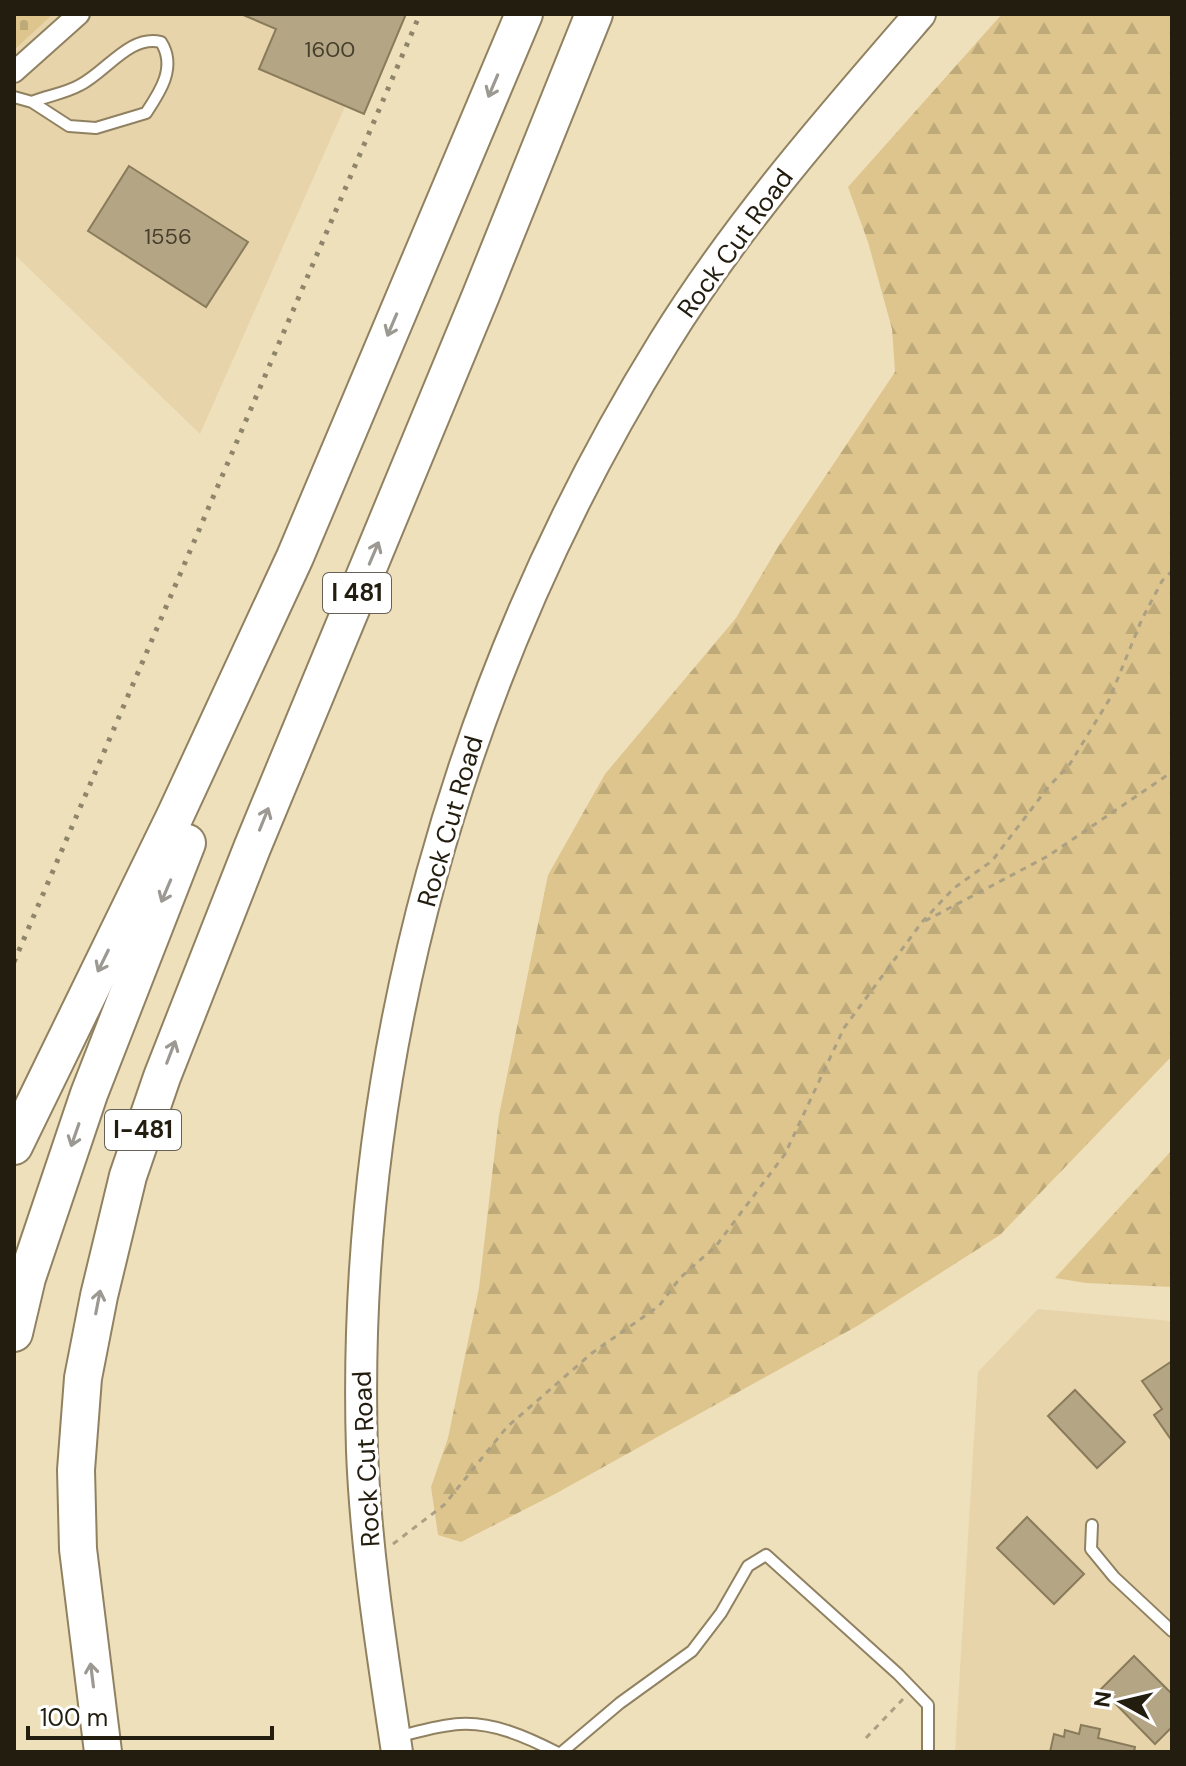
<svg xmlns="http://www.w3.org/2000/svg" width="1186" height="1766" font-family="'DM Sans',sans-serif">
<defs>
<pattern id="forest-firs" width="22" height="20" patternUnits="userSpaceOnUse" patternTransform="scale(2)"><rect width="22" height="20" fill="#dec58d"/><path d="M5 1l3.5 6h-7zM16 11l3.5 6h-7z" fill="#bea979"/></pattern>
<pattern id="cemetery-stones" width="16" height="16" patternUnits="userSpaceOnUse" patternTransform="scale(2)"><rect width="16" height="16" fill="#dec58d"/><path d="M2 7V4a2 2 0 0 1 4 0v3zM10 15v-3a2 2 0 0 1 4 0v3z" fill="#bea979"/></pattern>
</defs>
<rect width="100%" height="100%" fill="#efe0bc"/>
<g fill="#e7d4ab">
<path d="M14 14H386L200 434 14 254Z"/>
<path d="M1038 1309 1172 1321V1752H955L978 1372Z"/>
</g>
<g fill="url(#forest-firs)">
<path d="M1002 14H1172V1056L1000 1235 859 1325 555 1494 461 1542 438 1535 431 1487 448 1438 479 1288 499 1115 548 875 605 774 736 618 778 547 895 372 892 329 868 242 848 187Z"/>
<path d="M1172 1150V1287L1086 1283 1055 1278Z"/>
</g>
<path fill="url(#cemetery-stones)" d="M14 14H53L14 50Z"/>
<g fill="#b4a584" stroke="#8a7b5b" stroke-width="2">
<path d="M241 14H406L364 114 259 69 276 29Z"/>
<path d="M129 166 248 242 206 307 88 231Z"/>
<path d="M1172 1361V1441L1154 1415 1162 1409 1142 1381Z"/>
<path d="M1075 1390 1125 1442 1097 1468 1048 1416Z"/>
<path d="M1027 1517 1084 1574 1054 1604 997 1548Z"/>
<path d="M1134 1656 1172 1694V1727L1155 1744 1101 1689Z"/>
<path d="M1081 1725 1100 1729 1098 1738 1135 1747 1134 1752H1050L1054 1734 1064 1737 1065 1730 1079 1734Z"/>
</g>
<g fill="none" stroke-linecap="round" stroke-linejoin="round">
<defs>
<g id="lane">
<path d="M14 97 32 102 69 126 96 128 146 113C160 92 177 67 161 42 130 34 106 72 80 85 66 93 47 96 32 102"/>
<path d="M1092 1525 1091 1549 1114 1577 1172 1631"/>
<path d="M397 1737C417 1732 439 1725 460 1724 493 1722 527 1737 556 1752"/>
<path d="M562 1752 620 1703 692 1651 721 1613 748 1566 766 1555 898 1674 928 1705V1752"/>
</g>
<path id="street" d="M14 72 79 14"/>
<path id="primary" d="M397 1752C382 1652 366 1552 362 1451 350 1062 459 673 664 342 737 224 829 119 920 14"/>
<g id="highway">
<path d="M14 1146 175 816 295 557 524 14"/>
<path d="M14 1333 27 1278 89 1094 187 843"/>
<path d="M103 1752 78 1549 76 1470 83 1378 99 1296 128 1176 162 1077 252 848 481 295 594 14"/>
</g>
</defs>
<use href="#lane" stroke="#908161" stroke-width="14"/>
<use href="#street" stroke="#908161" stroke-width="24"/>
<use href="#primary" stroke="#908161" stroke-width="34"/>
<use href="#highway" stroke="#908161" stroke-width="40"/>
<g stroke="#aca083" stroke-width="3" stroke-dasharray="6 6" stroke-linecap="butt">
<path d="M925 921 1048 856 1172 772"/>
<path d="M393 1544 444 1505 507 1427 592 1353 659 1306 680 1278 716 1246 785 1154 844 1028 886 971 922 922 954 888 992 861 1049 786 1068 767 1109 700 1142 619 1162 581 1172 571"/>
<path d="M866 1738 903 1699"/>
</g>
<use href="#lane" stroke="#fff" stroke-width="10"/>
<use href="#street" stroke="#fff" stroke-width="20"/>
<use href="#primary" stroke="#fff" stroke-width="30"/>
<use href="#highway" stroke="#fff" stroke-width="36"/>
<path stroke="#8f856b" stroke-width="5" stroke-dasharray="4 8" stroke-linecap="butt" d="M14 962 420 14"/>
</g>
<defs><path id="oneway-shaft" d="M-6 0H5M1.5-3L5.5 0L1.5 3" fill="none" stroke-width="1.6" stroke-linecap="round" stroke-linejoin="round" transform="scale(2)"/></defs>
<g stroke="#9c9993">
<use href="#oneway-shaft" transform="translate(493 86) rotate(113)"/>
<use href="#oneway-shaft" transform="translate(392 325) rotate(113)"/>
<use href="#oneway-shaft" transform="translate(374 553) rotate(-67)"/>
<use href="#oneway-shaft" transform="translate(264 819) rotate(-68)"/>
<use href="#oneway-shaft" transform="translate(166 891) rotate(113)"/>
<use href="#oneway-shaft" transform="translate(103 961) rotate(116)"/>
<use href="#oneway-shaft" transform="translate(171 1052) rotate(-69)"/>
<use href="#oneway-shaft" transform="translate(75 1135) rotate(109)"/>
<use href="#oneway-shaft" transform="translate(98 1302) rotate(-79)"/>
<use href="#oneway-shaft" transform="translate(92 1675) rotate(-97)"/>
</g>
<g text-anchor="middle" stroke-width="7" stroke-linejoin="round" paint-order="stroke">
<g font-size="22" fill="#473f2d">
<text x="330" y="57">1600</text>
<text x="168" y="244">1556</text>
</g>
<g fill="#fff" stroke="#656158" stroke-width="2">
<rect x="323" y="573" width="68" height="40" rx="6"/>
<rect x="105" y="1110" width="76" height="40" rx="6"/>
</g>
<g font-size="24" font-weight="bold" fill="#231d10">
<text x="357" y="601">I 481</text>
<text x="143" y="1138">I-481</text>
</g>
<g font-size="26" fill="#231d10" stroke="#fff">
<text transform="translate(735 243) rotate(-54)" y="9">Rock Cut Road</text>
<text transform="translate(450 821) rotate(-74)" y="9">Rock Cut Road</text>
<text transform="translate(366 1459) rotate(-93)" y="9">Rock Cut Road</text>
</g>
</g>
<rect width="1186" height="1766" fill="none" stroke="#231d10" stroke-width="32"/>
<g transform="translate(1122 1702) rotate(278)" stroke="#ffffff" stroke-width="6" paint-order="stroke">
<path d="M0-6L14 30L0 20L-14 30Z" fill="#231d10"/>
<text y="-12" font-size="22" font-weight="bold" text-anchor="middle" fill="#231d10">N</text>
</g>
<path d="M28 1726v12h244v-12" fill="none" stroke="#231d10" stroke-width="4"/>
<text x="40" y="1726" font-size="24" fill="#231d10" stroke="#ffffff" stroke-width="6" paint-order="stroke">100 m</text>
</svg>
